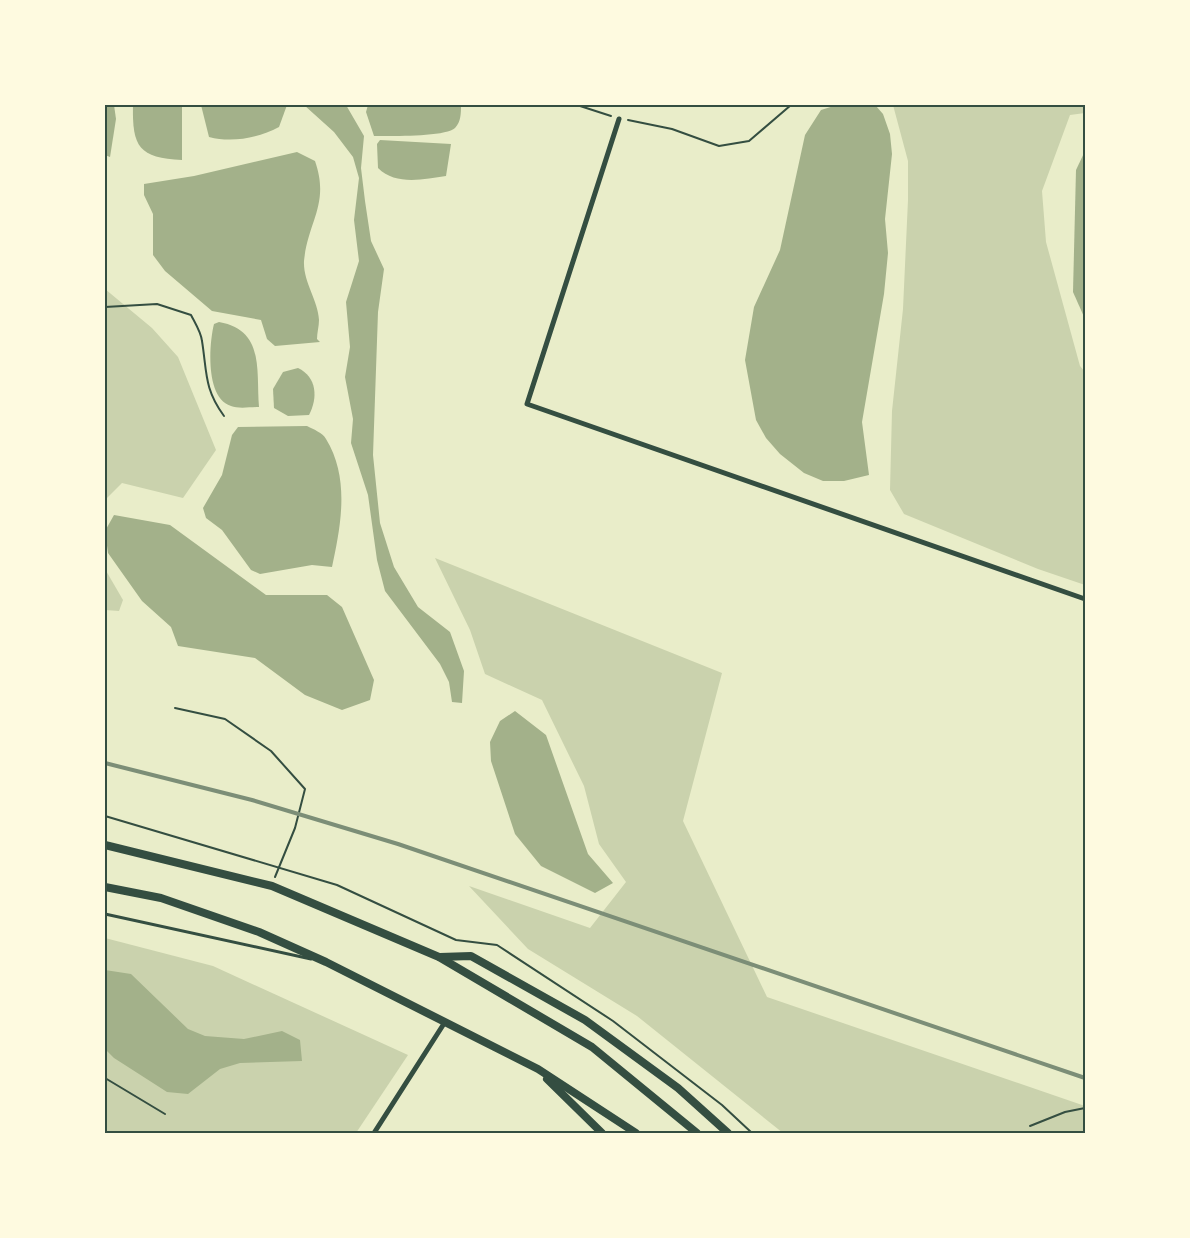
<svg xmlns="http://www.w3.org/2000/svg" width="1190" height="1238" font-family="Overpass,sans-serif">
<rect width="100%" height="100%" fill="#e9edc9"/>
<g fill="#cad2ad">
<path d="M893 105H1085V113L1070 115 1042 191 1046 242 1080 366 1085 372V585L1038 569 904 514 890 490 892 411 903 309 908 200V161Z"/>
<path d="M105 289 152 328 178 357 216 450 183 498 122 483 105 500Z"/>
<path d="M435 558 722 673 683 821 767 997 1085 1106V1133H783L637 1016 528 949 469 886 590 928 626 882 599 844 584 786 542 700 485 674 470 630Z"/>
<path d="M105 569 123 600 119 611 105 610Z"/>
<path d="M105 938 213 966 408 1055 356 1133H105Z"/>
</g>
<g fill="#a3b18a">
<path d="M105 105H114L116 119 110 157 105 155Z"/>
<path d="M133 105H182V160C139 158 132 147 133 105Z"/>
<path d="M201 105H287L279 127C258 138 232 143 209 137Z"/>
<path d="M304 105H346L364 136 361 168 365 201 371 241 384 269 378 312 373 455 380 523 394 567 418 607 450 632 464 671 462 703 452 702 449 682 440 664 385 591 377 560 368 495 351 443 353 419 345 377 350 347 346 302 359 261 354 220 359 178 353 157 334 132Z"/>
<path d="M368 105H461C461 113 461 122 455 128 446 137 389 136 374 136L366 112Z"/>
<path d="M837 105 876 106 883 114 890 134 892 154 885 219 888 253 884 294 862 422 869 475 844 481H823L804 473 780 454 766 438 756 420 745 360 754 307 780 250 805 135 821 110Z"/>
<path d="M380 140 451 144 446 176C424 179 396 186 378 168L377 144Z"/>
<path d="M1085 151V319L1073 292 1076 170Z"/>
<path d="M297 152 315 161C330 204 308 221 304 261 303 282 318 300 319 320 319 326 317 333 317 339L320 342 275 346 267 339 261 320 212 311 165 271 153 255V214L144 195V184L194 176Z"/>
<path d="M219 322C265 330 256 371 259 407 251 407 238 409 231 406 205 398 209 344 214 324Z"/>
<path d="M298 368C317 377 318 398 309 415L288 416 274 408 273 389 283 372Z"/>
<path d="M307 426C313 429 323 433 326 439 350 478 341 525 332 567L312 565 260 574 251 570 222 530 206 518 203 508 222 475 232 435 238 427Z"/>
<path d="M114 515 170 525 266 595H327L342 607 374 680 370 700 342 710 305 695 255 658 178 646 171 627 142 601 108 553 105 531Z"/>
<path d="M515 711 546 735 588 854 613 883 595 893 541 866 515 834 491 761 490 742 500 721Z"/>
<path d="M105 970 131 974 188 1029 205 1036 244 1039 282 1031 300 1040 302 1061 240 1063 220 1069 188 1094 167 1092 114 1058 105 1049Z"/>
</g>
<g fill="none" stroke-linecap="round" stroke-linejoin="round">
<g stroke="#344e41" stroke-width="2">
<path d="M577 105 611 116"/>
<path d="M628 120 672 129 719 146 749 141 791 105"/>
<path d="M105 307 157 304 191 315C195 323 201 332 202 341 207 372 204 389 224 416"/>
<path d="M175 708 225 719 271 751 305 789 295 828 275 877"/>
<path d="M105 816 337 885 456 940 497 945 613 1021 722 1105 752 1133"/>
<path d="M105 1078 165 1114"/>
<path d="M1030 1126 1065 1112 1085 1108"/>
</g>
<path stroke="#344e41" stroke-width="3" d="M105 914 311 959"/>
<g stroke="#344e41" stroke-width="5">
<path d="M619 119 527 404 1085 599"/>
<path d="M374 1133 445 1022"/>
</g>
<g stroke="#344e41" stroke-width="8">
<path d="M105 845 272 886 439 957 592 1047 697 1133"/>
<path d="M105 887 161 898 259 932 326 962 538 1069 636 1133"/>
<path d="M440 957 471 956 585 1020 678 1088 728 1133"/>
<path d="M547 1079 602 1133"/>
</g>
<path stroke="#7c8e77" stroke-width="4" d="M105 763 252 800 398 844 1085 1078"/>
</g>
<rect width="1190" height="1238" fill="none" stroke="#fefae0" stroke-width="213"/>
<rect x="106" y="106" width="978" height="1026" fill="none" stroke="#344e41" stroke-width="2"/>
</svg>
